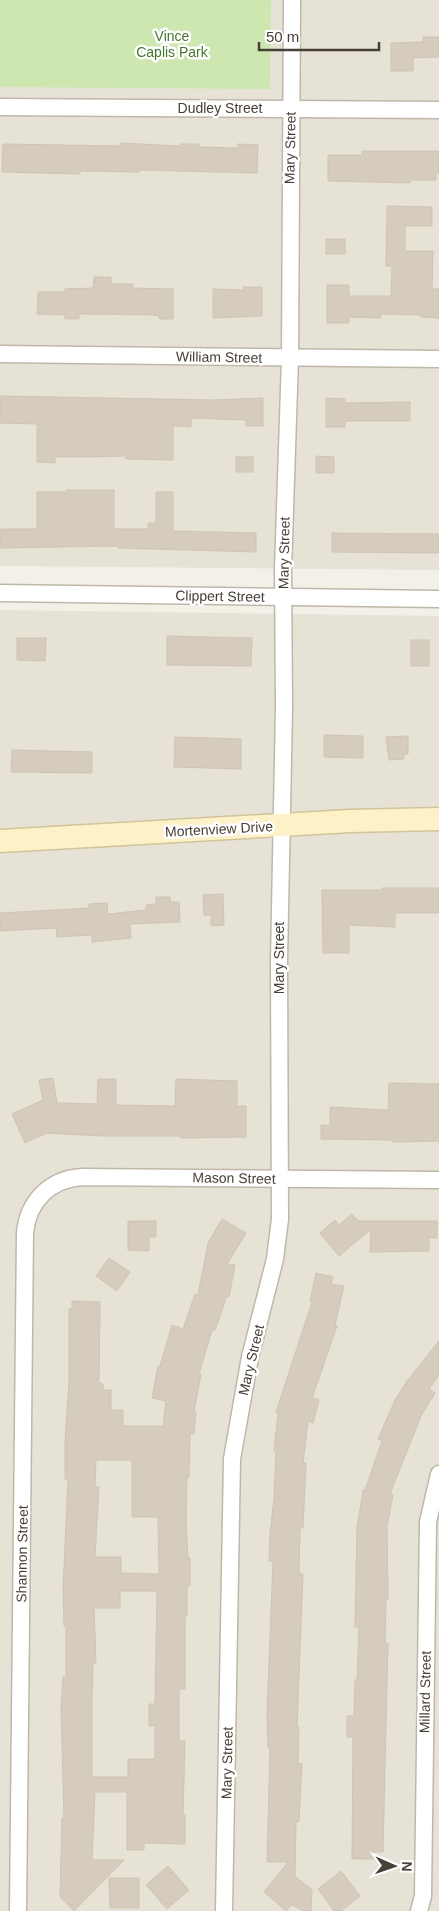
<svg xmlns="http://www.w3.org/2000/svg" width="439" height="1911" font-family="Helvetica,sans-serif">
<rect width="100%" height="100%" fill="#f3f0e8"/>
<g fill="#e7e2d6">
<path d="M0 0H439V570L0 566Z"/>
<path d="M0 610 439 616V1911H0Z"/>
</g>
<path fill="#cee7b1" d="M0 0H271L270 89 0 87Z"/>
<g fill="#d5ccbd" stroke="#cfc4b1" fill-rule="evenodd">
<path d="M423 37H439V57L413 58V71H391V43L423 42Z"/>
<path d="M121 143 180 146V144H199V147L238 148V144L258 145 257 173 139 170V172L80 171V174L2 172 3 144 121 146Z"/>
<path d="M362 151H439V173H436V180H410V183L328 181V155H362Z"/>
<path d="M387 206 432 207V226H405V251H433L432 289H439V318L421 317V315L381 314V318L349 317V323H327V285H349V296H391L392 266H386Z"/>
<rect x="326" y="239" width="19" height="15"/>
<path d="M94 277H111V284H133V288L173 289V319H160L159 316 153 315 79 314V319H65V315L37 314 38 292H65V289L93 288Z"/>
<path d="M243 287H262V316L213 318V289L243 290Z"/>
<path d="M1 396 213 400 263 398V426H246V420L191 418V427L173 426V460L126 459V456L84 457H55V463L37 462V424L0 423Z"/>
<path d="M326 398 345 399V403L410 402V421H345V427H326Z"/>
<path d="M316 456 334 457V473H316Z"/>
<rect x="236" y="457" width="17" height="15"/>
<path d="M66 490H114V529H148V523H156V492H173V531L256 533V552L118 548V546L0 548V529H37V492H66Z"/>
<path d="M332 533 439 534V553L332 552Z"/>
<path d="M167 636 252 638 251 666 167 665Z"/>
<path d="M17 638H46L45 661 17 660Z"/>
<rect x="411" y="640" width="18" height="26"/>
<path d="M324 735 363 736V758L324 757Z"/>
<path d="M408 736V754H404V759L389 760 386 737Z"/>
<path d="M175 737 241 739V769L174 767Z"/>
<path d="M12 750 92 752V773L11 772Z"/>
<path d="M382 888H439V913H395V927L349 925V953H323L322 890H382Z"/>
<path d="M223 894 224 925 211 926V915H204L203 895Z"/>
<path d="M156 897H170L171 902H179L180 922 130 924 131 938 92 942V935L57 937 56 928 0 931V913L89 908V904L107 903 108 914 146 910V905L156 904Z"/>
<path d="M53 1078 57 1103 97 1104 98 1079H116V1105L175 1106 176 1079 237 1081V1106H246V1137L180 1138V1136H103L47 1133 25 1143 12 1114 43 1100 39 1080Z"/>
<path d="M389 1083 439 1084V1141L393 1142V1140L321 1139V1125H330V1107L388 1110Z"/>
<path d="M352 1214 358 1221H437V1238H429V1251L370 1252 371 1229 339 1256 320 1233 335 1220 339 1225Z"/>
<path d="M222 1219 246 1233 227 1264 235 1265 229 1297 227 1296 215 1330H212L199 1374H201L194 1411 196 1412 194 1434 190 1433 189 1477H187L186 1521 188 1558H190V1586H187V1616H185V1689H179V1741H185L183 1815H185V1844L144 1843V1850H127V1792H95L92 1860H124L74 1911 60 1897 62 1818H64L61 1707 63 1677H66V1626H64L63 1589 68 1479H65V1441L69 1383V1309H72V1301L100 1302 99 1383 103 1384V1390H111V1410H123V1426H163L166 1401 152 1398 158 1366H160L172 1325 183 1329 195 1294 198 1295 208 1243ZM96 1460H132V1517H158L159 1574 121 1573V1557H95L99 1487H95ZM120 1591H157L155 1704H149V1726H155V1759H128V1777H92V1699L93 1663H96L94 1608H120Z"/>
<path d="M128 1221H156V1237H149V1251L128 1250Z"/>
<path d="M109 1258 130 1272 117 1291 96 1276Z"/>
<path d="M316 1273 333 1277 331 1284 344 1286 335 1325 337 1326 312 1398 319 1400 313 1423 308 1421 303 1463H306L303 1528H300L299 1573 303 1574 297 1727H299L298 1763 302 1764 299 1822H296L295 1876 312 1890 311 1911H304L292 1905 286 1911 264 1892 288 1862H267L270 1748H268L267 1712 273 1561H269L270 1534 274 1499 276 1451 274 1450 278 1413 276 1412 312 1302 310 1301Z"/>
<path d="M439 1341V1375L429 1389 435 1393 422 1414 390 1494 393 1495 387 1527 388 1599H386L385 1643H388L383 1852H374V1859H352L353 1737H347V1716H354L355 1680H357L359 1627H355L357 1528 363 1490H365L382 1441 378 1439 395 1400 407 1381Z"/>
<path d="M168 1866 189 1890 167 1909 146 1885Z"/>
<path d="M341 1871 360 1896 341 1911H334L318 1889Z"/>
<path d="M109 1878H139V1908H110Z"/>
</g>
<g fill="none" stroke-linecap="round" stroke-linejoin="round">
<defs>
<g id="street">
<path d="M0 107 439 110"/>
<path d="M0 354 439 359"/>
<path d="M0 593 439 599"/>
<path d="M18 1911 25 1233C28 1201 50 1179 82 1177L439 1180"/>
<path d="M224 1911 232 1459 250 1357 275 1259 280 1219 279 962 284 707 283 569 290 358 292 0"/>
<path d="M419 1911 423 1896 428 1522 439 1474"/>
</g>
<path id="secondary" d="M0 841 350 821 439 819"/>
</defs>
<use href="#street" stroke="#bfb8aa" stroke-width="19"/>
<use href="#secondary" stroke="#d2c499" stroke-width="25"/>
<use href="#street" stroke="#fff" stroke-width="16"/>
<use href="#secondary" stroke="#fdf1c8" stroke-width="22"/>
</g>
<g text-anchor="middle" stroke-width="5" stroke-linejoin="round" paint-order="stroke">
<g font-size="14" fill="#47772b" stroke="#fff">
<text x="172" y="41">Vince<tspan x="172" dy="16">Caplis Park</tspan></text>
</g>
<g font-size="14" fill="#474037" stroke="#fff">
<text x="220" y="113">Dudley Street</text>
<text transform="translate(290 148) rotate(-89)" y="5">Mary Street</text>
<text transform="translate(219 357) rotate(1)" y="5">William Street</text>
<text transform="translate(284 553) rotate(-89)" y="5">Mary Street</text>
<text transform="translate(220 596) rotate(1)" y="5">Clippert Street</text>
<text transform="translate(219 829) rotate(-3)" y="5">Mortenview Drive</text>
<text transform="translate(279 958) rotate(-90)" y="5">Mary Street</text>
<text transform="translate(234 1178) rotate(1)" y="5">Mason Street</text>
<text transform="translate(251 1360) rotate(-77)" y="5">Mary Street</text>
<text transform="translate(22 1554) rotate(-89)" y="5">Shannon Street</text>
<text transform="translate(425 1692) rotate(-89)" y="5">Millard Street</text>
<text transform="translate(227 1763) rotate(-89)" y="5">Mary Street</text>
</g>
</g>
<g transform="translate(394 1866) rotate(92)" stroke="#ffffff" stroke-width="4" paint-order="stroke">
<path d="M0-4L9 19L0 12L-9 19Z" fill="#474037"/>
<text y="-8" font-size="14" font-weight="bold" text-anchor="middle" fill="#474037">N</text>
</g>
<path d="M259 42v8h120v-8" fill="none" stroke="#474037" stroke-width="2.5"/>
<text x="266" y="42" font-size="15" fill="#474037" stroke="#ffffff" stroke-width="4" paint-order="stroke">50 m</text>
</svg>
